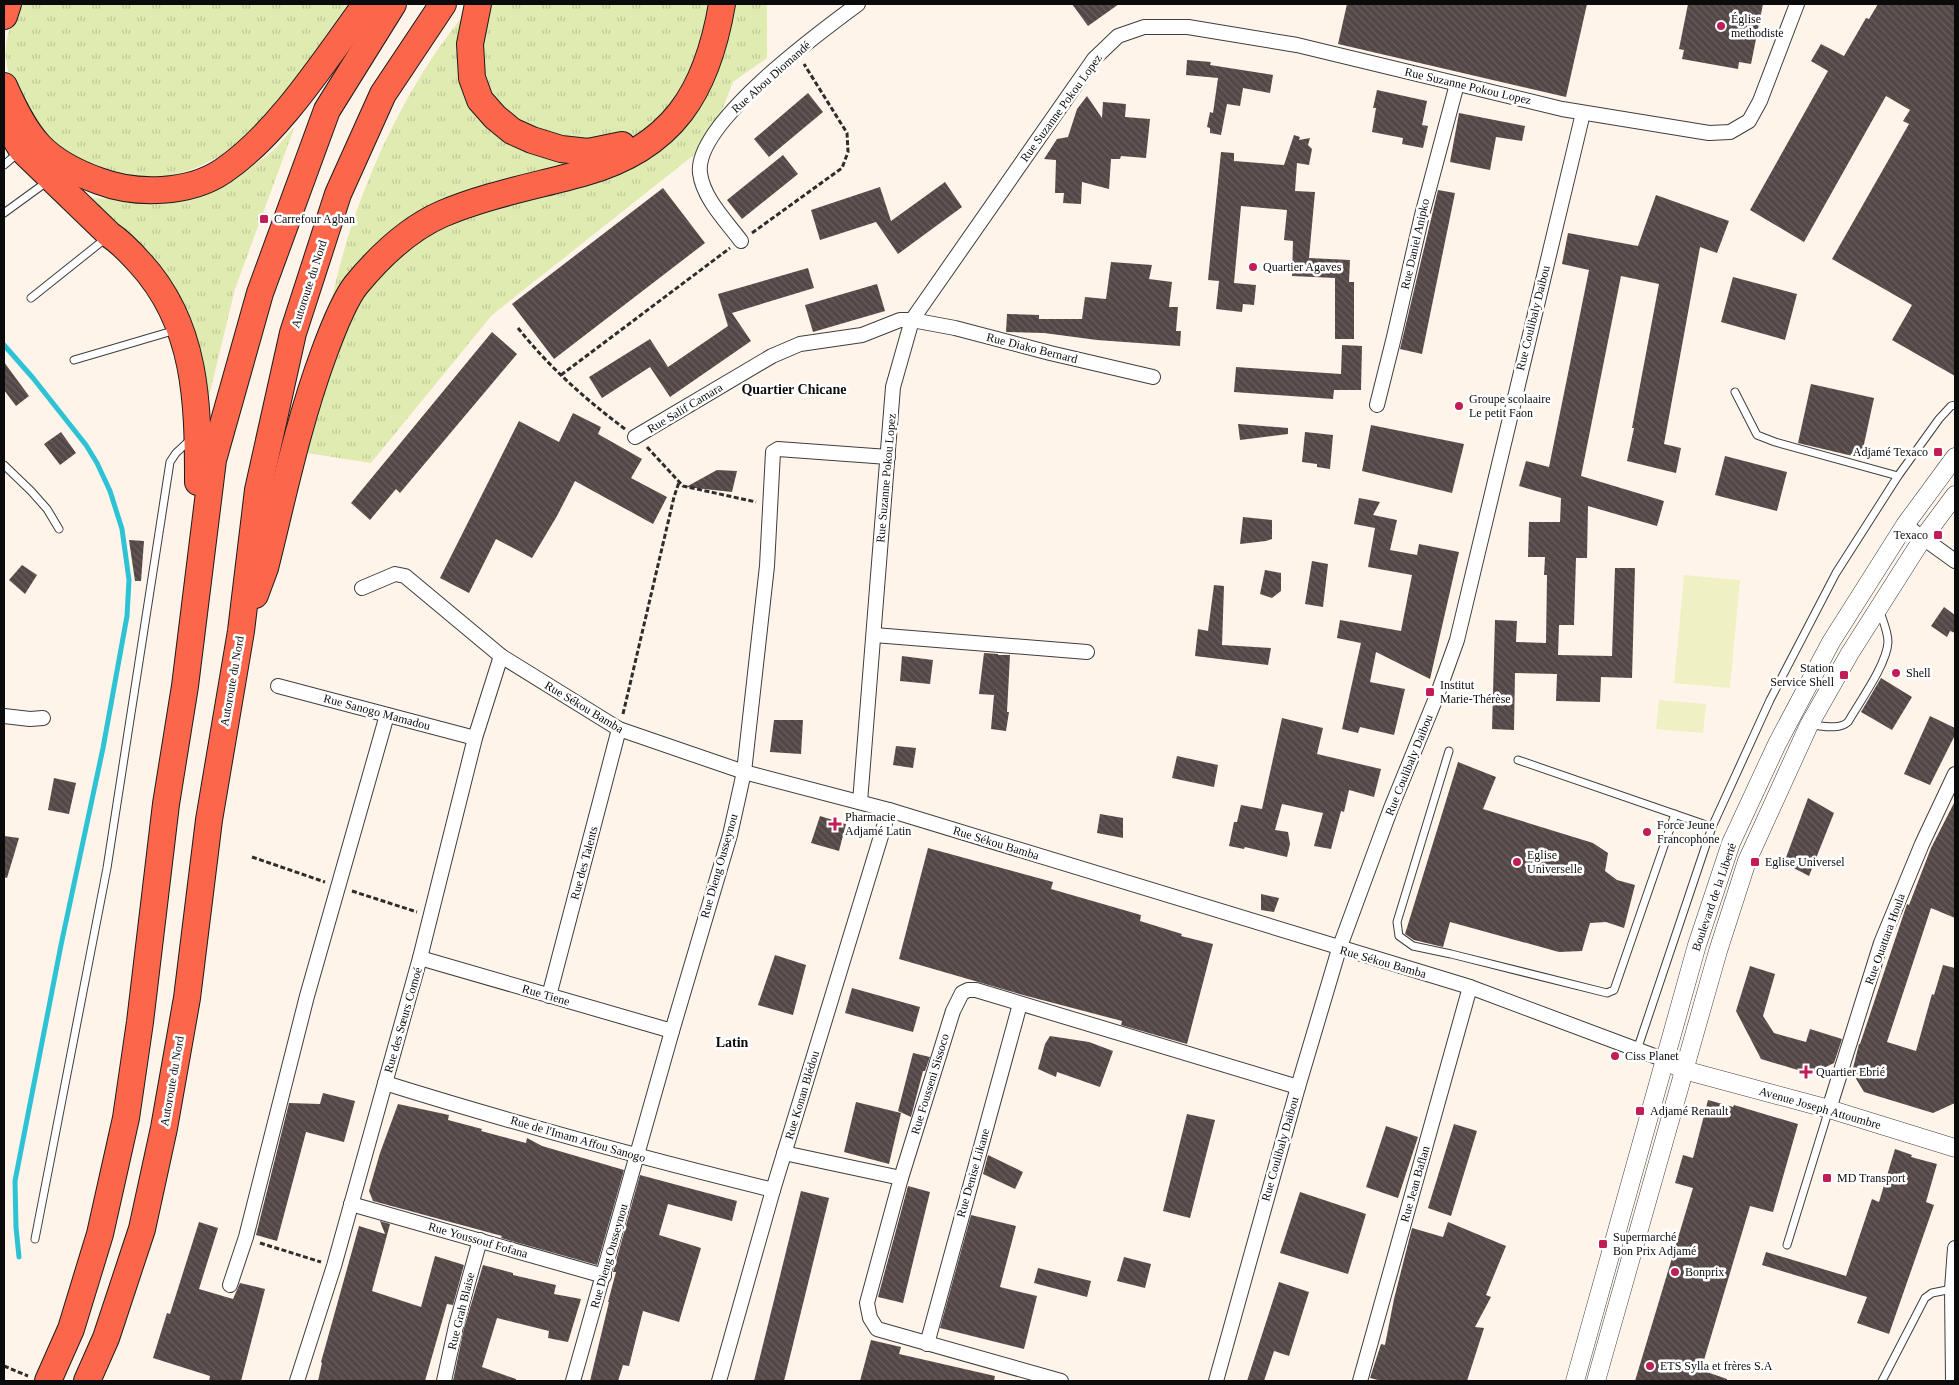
<svg xmlns="http://www.w3.org/2000/svg" width="1959" height="1385" font-family="'Times New Roman',serif">
<defs>
<pattern id="grass-tufts" width="24" height="20" patternUnits="userSpaceOnUse" patternTransform="scale(1.25)"><rect width="24" height="20" fill="#e0ebb1"/><path d="M3 7l-1-3M5 7V3M7 7l1-3M15 17l-1-3M17 17v-4M19 17l1-3" fill="none" stroke="#bfc897"/></pattern>
<pattern id="building-back-hatch" width="6" height="6" patternUnits="userSpaceOnUse" patternTransform="scale(1.25)"><rect width="6" height="6" fill="#544847"/><path d="M-1 5l2 2M0 0l6 6M5-1l2 2" fill="none" stroke="#685e5d"/></pattern>
</defs>
<rect width="100%" height="100%" fill="#fff4e9"/>
<g fill="url(#grass-tufts)">
<path d="M22 4H348C316 48 269 128 223 154 194 171 159 184 126 178 97 173 64 153 43 134 24 116 2 72 6 46 7 32 15 15 22 4Z"/>
<path d="M473 4H767V58L733 82 709 143 492 315 371 463 307 453C315 402 321 350 332 299 353 197 405 82 473 4Z"/>
<path d="M295 126 235 289 209 396 193 330 90 198 176 201 228 185 275 149Z"/>
</g>
<g fill="#eff1c4">
<path d="M1684 575 1740 580 1730 688 1674 683Z"/>
<path d="M1659 700 1706 704 1703 733 1656 729Z"/>
</g>
<g fill="none" stroke-linecap="round" stroke-linejoin="round">
<path stroke="#2ec3d4" stroke-width="5" d="M4 345 33 378 86 445 97 463 110 491 122 529 129 580 127 616 103 748 61 945 15 1181 16 1227 19 1257"/>
</g>
<g fill="url(#building-back-hatch)">
<path d="M1072 4H1119L1088 26Z"/>
<path d="M1347 4H1587L1566 97 1338 44Z"/>
<path d="M1688 4H1763L1751 64 1739 62 1738 69 1682 59 1684 50 1679 49Z"/>
<path d="M1878 4H1955V376L1892 340 1912 305 1832 259 1909 124 1903 121 1910 110 1886 96 1804 242 1750 210 1828 71 1811 61 1821 44 1844 56 1866 18 1869 19Z"/>
<path d="M1187 60 1211 62 1210 65 1273 75 1270 93 1243 88 1240 106 1227 104 1221 135 1210 133V128L1207 127 1210 112 1213 113 1218 78 1186 75Z"/>
<path d="M1377 90 1427 101 1422 125 1428 126 1423 148 1402 144 1403 138 1372 132 1376 108H1373Z"/>
<path d="M808 93 823 112 769 157 754 139Z"/>
<path d="M1087 96 1102 118 1103 102 1126 104 1125 117 1150 119 1146 158 1121 156 1120 159H1111L1109 189 1082 182 1081 204 1063 203 1064 193H1055L1056 160 1044 159 1057 139 1068 137 1077 109Z"/>
<path d="M1459 113 1525 126 1522 141 1496 137 1490 170 1450 162Z"/>
<path d="M1294 135 1300 137 1299 140 1310 138 1308 145 1312 149 1309 165 1297 163 1295 191 1315 192 1309 258 1350 260 1349 282H1354V339H1335V278L1292 276 1293 241 1284 240 1287 210 1241 206 1234 283 1256 285 1254 305 1243 304 1242 312 1216 309 1219 281 1208 280 1221 152 1234 153V161L1284 165Z"/>
<path d="M783 155 798 174 742 219 727 200Z"/>
<path d="M945 182 962 207 898 254 876 222 820 240 811 210 880 187 891 221Z"/>
<path d="M663 188 705 243 554 359 512 304Z"/>
<path d="M1438 190 1455 193 1422 354 1400 349Z"/>
<path d="M1656 195 1729 221 1717 253 1700 247 1664 444 1681 448 1676 473 1627 461 1634 428H1632L1659 284 1621 276 1581 476 1664 501 1657 526 1588 506 1587 558H1576L1574 625H1559L1558 655 1612 656 1615 568H1635L1632 678 1601 677 1600 702 1556 701 1557 674 1515 673 1514 730 1492 729 1495 620 1517 621 1516 642 1546 643 1547 575H1544L1545 557H1528L1529 522H1560L1561 498 1519 486 1526 461 1549 467 1589 270 1562 264 1568 233 1638 246Z"/>
<path d="M1111 262 1152 265 1149 279 1172 282 1169 307H1178L1176 331H1181L1180 346 1097 340 1044 333 1006 332 1007 314 1039 315V319H1082L1085 297 1106 299Z"/>
<path d="M808 268 814 288 732 313 751 341 670 397 650 367 602 398 589 377 650 339 668 367 728 326 718 294Z"/>
<path d="M1733 277 1797 294 1785 340 1721 322Z"/>
<path d="M877 284 885 311 813 332 805 305Z"/>
<path d="M492 332 517 354 400 493 396 489 370 520 351 503Z"/>
<path d="M1342 345 1362 346 1361 390H1334L1333 399 1234 392 1236 367 1341 374Z"/>
<path d="M4 362 29 396 16 406 4 390Z"/>
<path d="M1811 384 1874 398 1861 458 1798 443Z"/>
<path d="M573 413 601 427 598 434 642 459 631 478 667 497 653 524 575 481 557 516 532 558 496 539 469 593 440 578 519 421 559 442Z"/>
<path d="M1238 424 1288 428V434L1240 440Z"/>
<path d="M1371 425 1464 444 1452 493 1362 471Z"/>
<path d="M61 432 76 453 60 465 44 444Z"/>
<path d="M1305 432 1333 435 1330 469 1317 467V464L1302 462Z"/>
<path d="M1725 456 1787 472 1777 511 1715 495Z"/>
<path d="M717 470 737 471 732 492 686 487Z"/>
<path d="M1359 498 1380 502 1373 515 1397 520 1390 550 1417 555 1419 544 1459 552 1430 679 1376 652 1370 682 1405 689 1394 735 1360 727 1358 733 1342 729 1361 643 1337 638 1340 620 1401 631 1412 575 1368 567 1375 528 1354 524Z"/>
<path d="M1243 517 1272 520V539L1266 541 1240 544Z"/>
<path d="M129 540 144 541 141 581H135Z"/>
<path d="M1312 561 1328 564 1323 607 1305 604Z"/>
<path d="M22 565 37 575 25 594 9 580Z"/>
<path d="M1265 570 1281 573V591L1272 598 1260 594Z"/>
<path d="M1214 585 1224 586 1222 645 1271 648 1268 665 1195 656 1198 629 1208 631Z"/>
<path d="M1944 607 1955 615V633L1950 631 1947 637 1931 626Z"/>
<path d="M984 653 998 654V655H1010L1007 712H1009L1006 731 991 729 994 695 979 694Z"/>
<path d="M902 656 933 660 930 684 900 681Z"/>
<path d="M1881 678 1912 697 1892 730 1861 712Z"/>
<path d="M1930 716 1955 728V735L1930 785 1904 774Z"/>
<path d="M1282 718 1323 728 1317 754 1381 769 1374 797 1349 790 1344 812 1341 811 1331 849 1314 846 1323 813 1282 804 1275 830 1288 832 1290 844 1287 857 1245 847 1244 849 1229 846 1234 822H1237L1241 805 1262 809Z"/>
<path d="M774 720H803L801 754 770 752Z"/>
<path d="M896 746 916 748 913 768 893 765Z"/>
<path d="M1177 756 1218 765 1214 787 1172 778Z"/>
<path d="M1458 762 1496 777 1483 809 1593 843 1608 853 1605 871 1617 880 1635 885 1624 928 1606 922 1590 923 1582 951 1559 952 1450 922 1443 947 1414 940 1405 934Z"/>
<path d="M54 778 76 783 69 814 48 810Z"/>
<path d="M1808 798 1834 813 1809 876 1784 863Z"/>
<path d="M1955 801V918L1931 908 1887 1042 1916 1051 1932 994 1934 995 1943 965 1955 968V1103L1933 1113 1864 1092 1852 1072 1859 1044H1860L1907 904 1909 905 1931 848Z"/>
<path d="M1100 814 1123 818V838L1097 833Z"/>
<path d="M820 816 846 824 839 851 811 843Z"/>
<path d="M4 836 19 838 7 878 4 877Z"/>
<path d="M928 848 1053 882 1051 889 1141 915 1140 921 1182 934 1181 936 1213 944 1187 1044 1121 1025 1122 1021 1023 995 899 959Z"/>
<path d="M1261 894 1279 898 1274 912 1261 910Z"/>
<path d="M775 955 806 965 793 1015 758 1005Z"/>
<path d="M1750 966 1775 974 1763 1016 1774 1033 1806 1042 1810 1029 1842 1039 1834 1063 1811 1074 1761 1059 1736 1011Z"/>
<path d="M852 988 920 1007 913 1032 845 1013Z"/>
<path d="M1050 1036 1089 1042 1113 1051 1100 1087 1057 1072 1056 1077 1038 1069 1045 1044Z"/>
<path d="M913 1053 930 1057 925 1071H923L911 1117 898 1111Z"/>
<path d="M323 1093 355 1101 344 1142 306 1132 277 1241 256 1235 289 1103 320 1104Z"/>
<path d="M1708 1100 1733 1107 1734 1105 1798 1124 1773 1212 1750 1206 1701 1370 1727 1379V1381H1635L1693 1188 1675 1183 1683 1155 1693 1158Z"/>
<path d="M856 1102 901 1113 889 1164 844 1152Z"/>
<path d="M398 1104 449 1115 448 1120 482 1129 481 1131 526 1143 527 1138 542 1146 624 1170 597 1265 501 1238 502 1236 373 1201 369 1191 380 1153Z"/>
<path d="M1187 1114 1215 1120 1190 1218 1163 1211Z"/>
<path d="M1454 1124 1477 1131 1451 1216 1428 1208Z"/>
<path d="M1386 1126 1418 1137 1398 1198 1366 1187Z"/>
<path d="M1895 1149 1912 1155 1911 1157 1937 1164 1926 1202 1934 1205 1889 1334 1857 1323 1867 1297 1762 1265 1766 1252 1846 1276 1872 1199 1879 1202Z"/>
<path d="M988 1155 1023 1172 1015 1189 983 1174Z"/>
<path d="M640 1175 737 1201 732 1221 668 1204 659 1235 701 1248 679 1322 643 1311 629 1366 623 1365 618 1381H590L609 1302H608L616 1272H613Z"/>
<path d="M908 1186 930 1192 903 1303 878 1297Z"/>
<path d="M801 1191 829 1198 784 1381H754Z"/>
<path d="M1300 1192 1366 1214 1348 1274 1280 1253Z"/>
<path d="M971 1215 1016 1226 1000 1287 1037 1296 1024 1349 940 1328Z"/>
<path d="M380 1221 390 1224 372 1291 421 1307 435 1256 464 1265 453 1305 447 1304 425 1381H318L322 1363 321 1362 359 1226 385 1234Z"/>
<path d="M199 1222 218 1228 199 1289 233 1299 240 1283 265 1289 241 1381H209L210 1376 153 1358 167 1313 170 1314Z"/>
<path d="M1448 1222 1506 1246 1486 1295 1491 1297 1475 1327 1484 1328 1467 1381H1382L1370 1378 1381 1344 1385 1345 1394 1299 1412 1228 1443 1237Z"/>
<path d="M1124 1257 1151 1264 1145 1288 1117 1281Z"/>
<path d="M483 1265 513 1273V1275L556 1285 554 1294 581 1299 568 1342 548 1338 549 1331 497 1318 482 1367 516 1379V1381H453L464 1328Z"/>
<path d="M1038 1268 1091 1281 1087 1297 1034 1283Z"/>
<path d="M1279 1282 1309 1292 1289 1356 1274 1351 1264 1381H1247Z"/>
<path d="M871 1340 901 1347 899 1354 995 1376 994 1381H860Z"/>
</g>
<g fill="none" stroke-linecap="round" stroke-linejoin="round">
<defs>
<g id="service">
<path d="M4 165 18 153"/>
<path d="M4 213 48 181"/>
<path d="M31 298 105 239"/>
<path d="M74 360 176 330"/>
<path d="M1735 392 1757 435 1775 442 1898 476"/>
<path d="M4 465 31 491 47 509 59 529"/>
<path d="M1812 725C1823 726 1839 730 1848 722 1860 701 1887 664 1888 642 1888 632 1883 621 1880 612"/>
<path d="M1449 751 1397 922 1399 936 1413 946 1451 954 1607 993 1614 990 1675 814"/>
<path d="M1518 760 1712 827"/>
<path d="M1637 1050 1712 827 1770 700 1836 573 1898 476 1939 419 1951 406 1955 405"/>
<path d="M35 1239 107 868 170 462 176 453 191 439"/>
<path d="M1787 1245 1829 1109"/>
<path d="M1882 1381 1925 1298 1932 1293 1952 1289"/>
</g>
<g id="minor">
<path d="M741 241C726 221 703 198 700 173 694 124 820 32 858 4"/>
<path d="M1377 405 1394 337 1422 215 1457 84"/>
<path d="M635 437 772 356 800 344 862 335 900 320H912L955 328 1050 353 1153 377"/>
<path d="M1905 525 1955 561"/>
<path d="M362 588 395 574 405 576 501 656 619 729 744 772 889 810 1470 987 1665 1060"/>
<path d="M874 635 1087 652"/>
<path d="M278 686 475 738"/>
<path d="M4 716 30 719 43 718"/>
<path d="M860 802 893 387 912 320 1094 59 1118 36 1144 27H1188L1297 45 1562 109 1709 133 1730 132 1749 121 1760 101 1797 4"/>
<path d="M420 958 672 1031"/>
<path d="M549 996 619 729"/>
<path d="M385 1083C513 1123 643 1158 773 1190"/>
<path d="M1829 1109 1881 943 1922 844 1955 774"/>
<path d="M784 1153 901 1178"/>
<path d="M351 1204 604 1276"/>
<path d="M230 1285 246 1237 307 996 387 715"/>
<path d="M927 1344 1020 1004"/>
<path d="M297 1381 334 1266 420 958 475 738 501 656"/>
<path d="M444 1381 456 1326 480 1240"/>
<path d="M573 1381 672 1031 730 835 744 772 767 566 773 452 778 449 888 457"/>
<path d="M719 1381 773 1190 889 810"/>
<path d="M1061 1381 877 1329 870 1318 867 1303 901 1178 953 1011 962 993 968 990H976L1298 1087"/>
<path d="M1216 1381 1298 1087 1339 949 1391 808 1438 693 1457 640 1583 113"/>
<path d="M1360 1381 1470 987"/>
<path d="M1953 1381 1952 1289 1955 1248"/>
</g>
<g id="tertiary">
<path d="M1674 1065 1684 1070 1829 1109 1955 1148"/>
<path d="M1575 1381 1697 945 1731 843 1777 744 1831 642 1905 525 1955 457"/>
<path d="M1596 1381 1718 951 1747 861 1809 725 1850 653 1923 538 1955 495"/>
</g>
<g id="motorway">
<path d="M478 4 470 44 472 78 480 100 495 117 512 131 532 140 561 149 588 152 622 145"/>
<path d="M4 16 8 4"/>
<path d="M4 86C27 138 43 161 99 181 136 195 189 194 223 171 279 133 326 58 366 4"/>
<path d="M4 120 22 150 110 235C122 243 131 253 140 263 197 325 198 403 198 482"/>
<path d="M255 595 265 568C283 496 298 423 324 353 331 334 344 300 356 285 379 257 408 229 442 214 486 195 536 186 583 173 673 148 707 92 722 4"/>
<path d="M48 1381 71 1329 100 1234 126 1118 140 1022 166 804 185 686 213 460 260 293 327 110 393 4"/>
<path d="M87 1381 106 1338 142 1229 164 1128 187 998 209 820 241 631 258 490 293 333 338 194 383 94 443 4"/>
</g>
</defs>
<use href="#service" stroke="#3e3e3e" stroke-width="9"/>
<use href="#minor" stroke="#3e3e3e" stroke-width="16"/>
<use href="#tertiary" stroke="#3e3e3e" stroke-width="19"/>
<use href="#motorway" stroke="#1c1c1c" stroke-width="28"/>
<g stroke="#2d2d2d" stroke-width="3" stroke-dasharray="5 2.5" stroke-linecap="butt">
<path d="M752 233 842 168 848 152 847 133 804 64"/>
<path d="M518 328C549 367 585 399 625 429"/>
<path d="M561 375 730 248"/>
<path d="M647 447 683 486 756 502"/>
<path d="M623 714 674 497 679 482"/>
<path d="M252 857 325 882"/>
<path d="M352 891 417 912"/>
<path d="M260 1243 321 1262"/>
<path d="M4 1366 28 1376"/>
</g>
<use href="#service" stroke="#fff" stroke-width="7"/>
<use href="#minor" stroke="#fff" stroke-width="14"/>
<use href="#tertiary" stroke="#fff" stroke-width="18"/>
<use href="#motorway" stroke="#fc664a" stroke-width="26"/>
</g>
<g fill="#c11d56" stroke="#fff" stroke-width="2">
<circle cx="1721" cy="26" r="5"/>
<rect x="259" y="214" width="10" height="10" rx="2.5"/>
<circle cx="1253" cy="267" r="5"/>
<circle cx="1459" cy="406" r="5"/>
<rect x="1933" y="447" width="10" height="10" rx="2.5"/>
<rect x="1933" y="530" width="10" height="10" rx="2.5"/>
<circle cx="1896" cy="673" r="5"/>
<rect x="1839" y="670" width="10" height="10" rx="2.5"/>
<rect x="1425" y="687" width="10" height="10" rx="2.5"/>
<path d="M832.5 816.5h5v5h5v5h-5v5h-5v-5h-5v-5h5z"/>
<circle cx="1647" cy="832" r="5"/>
<circle cx="1517" cy="862" r="5"/>
<rect x="1750" y="857" width="10" height="10" rx="2.5"/>
<circle cx="1615" cy="1056" r="5"/>
<path d="M1803.5 1064.5h5v5h5v5h-5v5h-5v-5h-5v-5h5z"/>
<rect x="1635" y="1106" width="10" height="10" rx="2.5"/>
<rect x="1822" y="1173" width="10" height="10" rx="2.5"/>
<rect x="1598" y="1239" width="10" height="10" rx="2.5"/>
<circle cx="1675" cy="1272" r="5"/>
<circle cx="1650" cy="1366" r="5"/>
</g>
<g text-anchor="middle" stroke-width="5" stroke-linejoin="round" paint-order="stroke">
<g font-size="12" fill="#0b0b0b" stroke="#fff" text-anchor="start">
<text x="1731" y="23">Église<tspan x="1731" dy="14">methodiste</tspan></text>
<text x="274" y="223">Carrefour Agban</text>
<text x="1263" y="271">Quartier Agaves</text>
<text x="1469" y="403">Groupe scolaaire<tspan x="1469" dy="14">Le petit Faon</tspan></text>
<text x="1928" y="456" text-anchor="end">Adjamé Texaco</text>
<text x="1928" y="539" text-anchor="end">Texaco</text>
<text x="1834" y="672" text-anchor="end">Station<tspan x="1834" dy="14">Service Shell</tspan></text>
<text x="1906" y="677">Shell</text>
<text x="1440" y="689">Institut<tspan x="1440" dy="14">Marie-Thérèse</tspan></text>
<text x="845" y="821">Pharmacie<tspan x="845" dy="14">Adjamé Latin</tspan></text>
<text x="1657" y="829">Force Jeune<tspan x="1657" dy="14">Francophone</tspan></text>
<text x="1527" y="859">Eglise<tspan x="1527" dy="14">Universelle</tspan></text>
<text x="1765" y="866">Eglise Universel</text>
<text x="1625" y="1060">Ciss Planet</text>
<text x="1816" y="1076">Quartier Ebrié</text>
<text x="1650" y="1115">Adjamé Renault</text>
<text x="1837" y="1182">MD Transport</text>
<text x="1613" y="1241">Supermarché<tspan x="1613" dy="14">Bon Prix Adjamé</tspan></text>
<text x="1685" y="1276">Bonprix</text>
<text x="1660" y="1370">ETS Sylla et frères S.A</text>
</g>
<g font-size="12" fill="#0b0b0b" stroke="#fff">
<text transform="translate(771 77) rotate(-42)" y="4">Rue Abou Diomandé</text>
<text transform="translate(1468 86) rotate(13)" y="4">Rue Suzanne Pokou Lopez</text>
<text transform="translate(1061 108) rotate(-54)" y="4">Rue Suzanne Pokou Lopez</text>
<text transform="translate(1415 244) rotate(-77)" y="4">Rue Daniel Anipko</text>
<text transform="translate(309 284) rotate(-72)" y="4">Autoroute du Nord</text>
<text transform="translate(1533 318) rotate(-76)" y="4">Rue Coulibaly Daibou</text>
<text transform="translate(1032 348) rotate(14)" y="4">Rue Diako Bernard</text>
<text transform="translate(685 408) rotate(-31)" y="4">Rue Salif Camara</text>
<text transform="translate(886 478) rotate(-85)" y="4">Rue Suzanne Pokou Lopez</text>
<text transform="translate(232 681) rotate(-80)" y="4">Autoroute du Nord</text>
<text transform="translate(584 707) rotate(31)" y="4">Rue Sékou Bamba</text>
<text transform="translate(377 712) rotate(15)" y="4">Rue Sanogo Mamadou</text>
<text transform="translate(1409 765) rotate(-68)" y="4">Rue Coulibaly Daibou</text>
<text transform="translate(996 843) rotate(17)" y="4">Rue Sékou Bamba</text>
<text transform="translate(584 863) rotate(-75)" y="4">Rue des Talents</text>
<text transform="translate(719 866) rotate(-74)" y="4">Rue Dieng Ousseynou</text>
<text transform="translate(1714 897) rotate(-71)" y="4">Boulevard de la Liberté</text>
<text transform="translate(1885 939) rotate(-70)" y="4">Rue Ouattara Houla</text>
<text transform="translate(1383 962) rotate(16)" y="4">Rue Sékou Bamba</text>
<text transform="translate(546 995) rotate(16)" y="4">Rue Tiene</text>
<text transform="translate(403 1020) rotate(-74)" y="4">Rue des Sœurs Comoé</text>
<text transform="translate(172 1081) rotate(-80)" y="4">Autoroute du Nord</text>
<text transform="translate(930 1084) rotate(-73)" y="4">Rue Fousseni Sissoco</text>
<text transform="translate(802 1095) rotate(-73)" y="4">Rue Konan Blédou</text>
<text transform="translate(1820 1108) rotate(16)" y="4">Avenue Joseph Attoumbre</text>
<text transform="translate(578 1139) rotate(16)" y="4">Rue de l'Imam Affou Sanogo</text>
<text transform="translate(1280 1149) rotate(-74)" y="4">Rue Coulibaly Daibou</text>
<text transform="translate(973 1173) rotate(-74)" y="4">Rue Denise Likane</text>
<text transform="translate(1415 1184) rotate(-74)" y="4">Rue Jean Baflan</text>
<text transform="translate(478 1240) rotate(16)" y="4">Rue Youssouf Fofana</text>
<text transform="translate(609 1256) rotate(-74)" y="4">Rue Dieng Ousseynou</text>
<text transform="translate(461 1311) rotate(-76)" y="4">Rue Grah Blaise</text>
</g>
<g font-size="14" font-weight="bold" fill="#0b0b0b" stroke="#fff">
<text x="794" y="394">Quartier Chicane</text>
<text x="732" y="1047">Latin</text>
</g>
</g>
<rect width="1959" height="1385" fill="none" stroke="#0b0b0b" stroke-width="10"/>
</svg>
